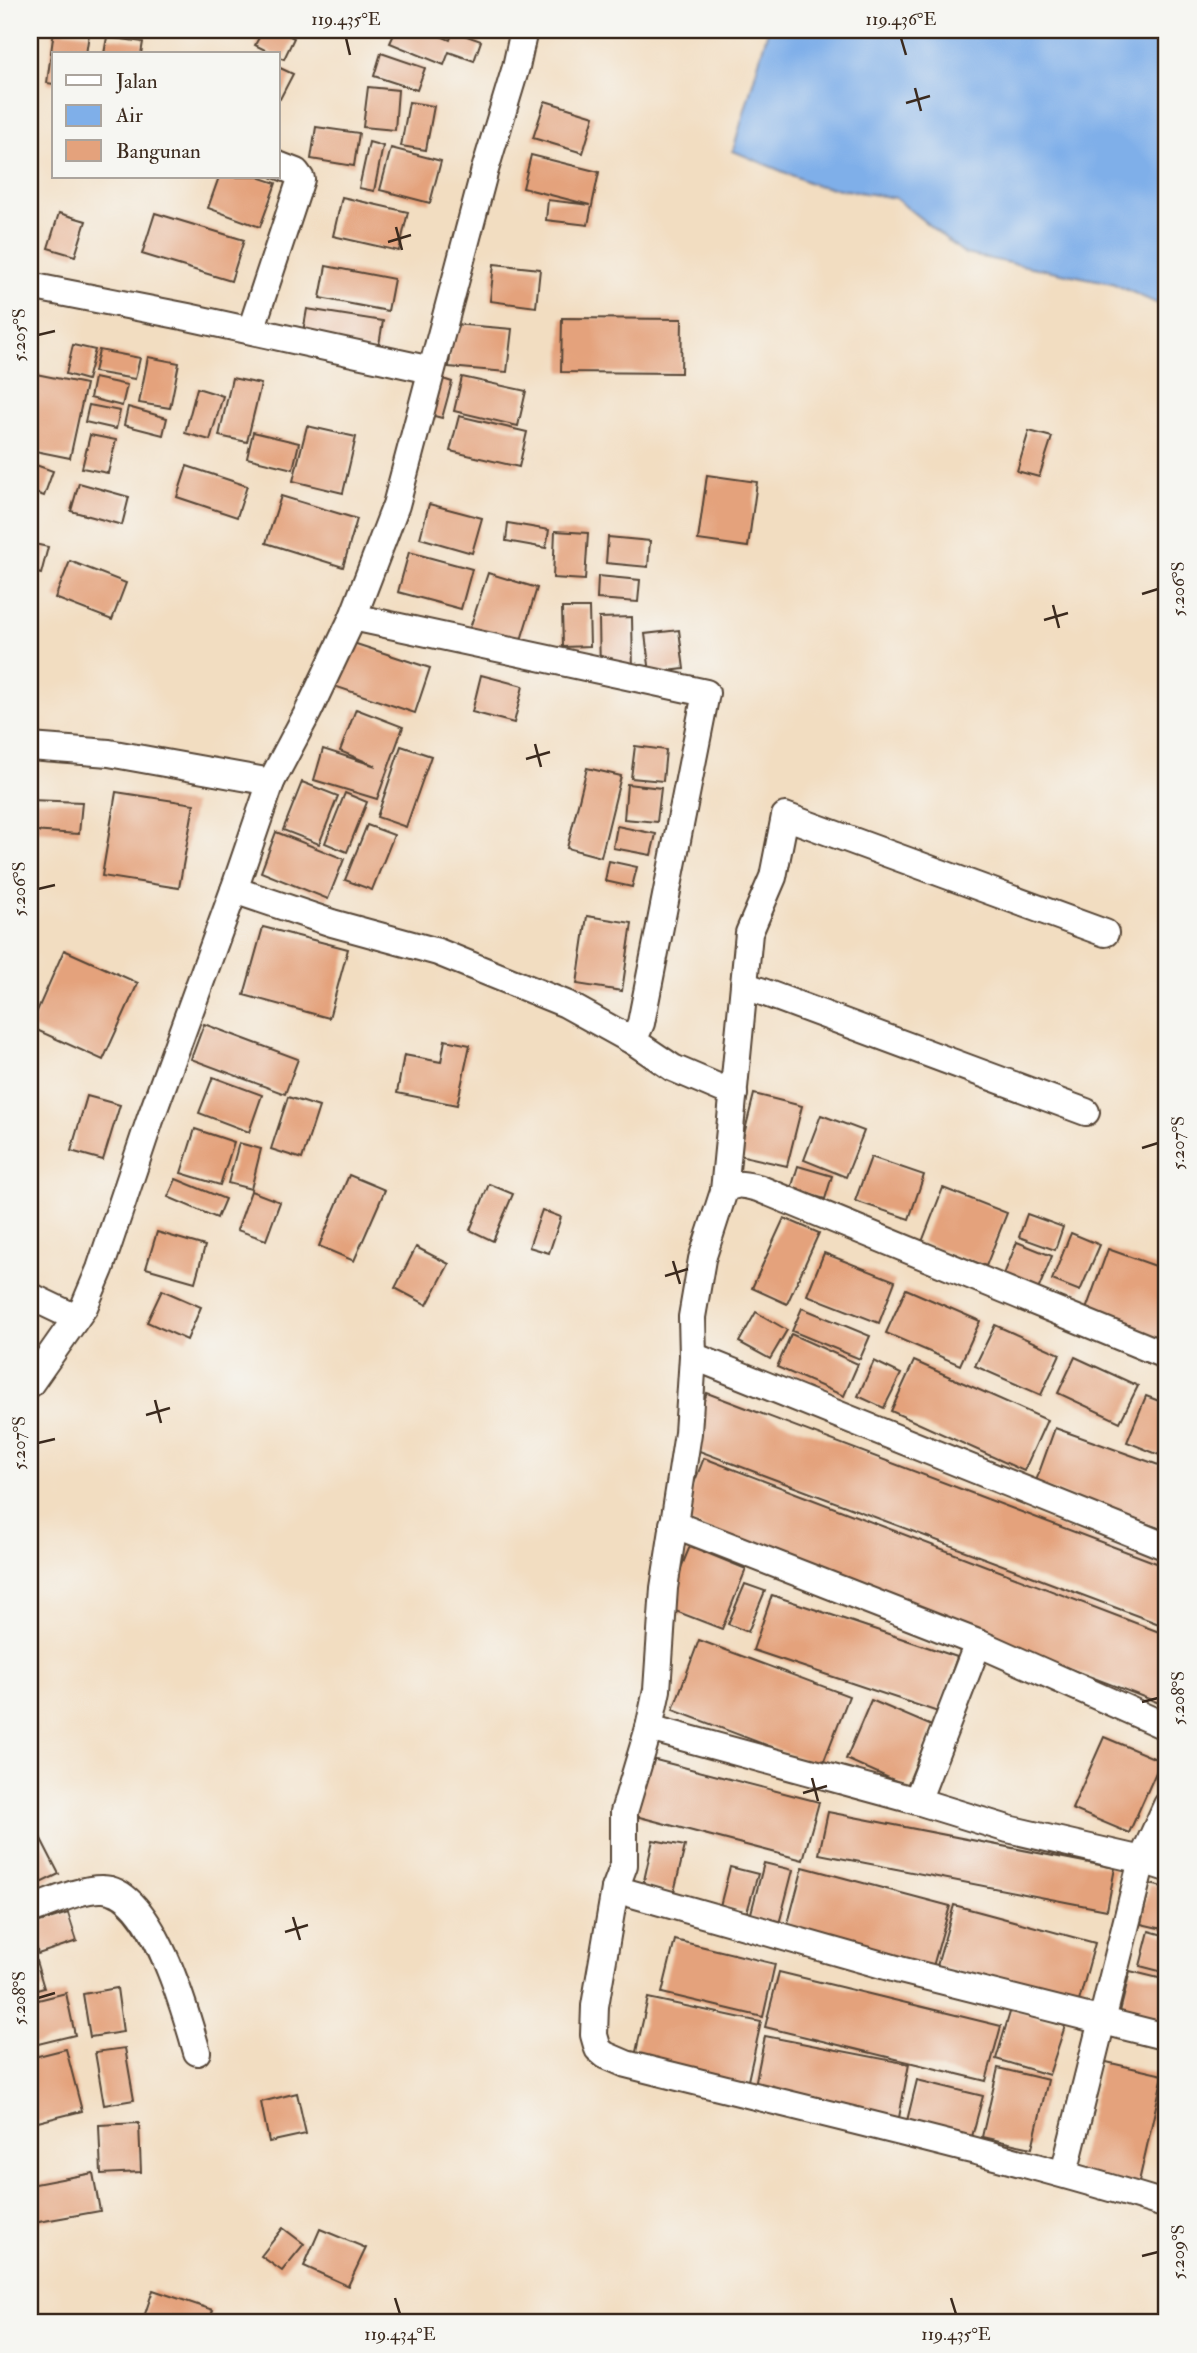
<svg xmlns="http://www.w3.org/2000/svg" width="1197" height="2353" font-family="'IM FELL Double Pica',serif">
<rect width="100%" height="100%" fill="#f6f6f2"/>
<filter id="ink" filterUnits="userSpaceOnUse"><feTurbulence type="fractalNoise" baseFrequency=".0143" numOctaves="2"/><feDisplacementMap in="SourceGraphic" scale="14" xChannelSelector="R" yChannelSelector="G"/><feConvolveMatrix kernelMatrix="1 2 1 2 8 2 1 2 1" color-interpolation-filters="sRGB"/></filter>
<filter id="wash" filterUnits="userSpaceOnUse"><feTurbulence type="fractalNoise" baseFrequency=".00686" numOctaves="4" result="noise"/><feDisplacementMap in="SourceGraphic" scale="28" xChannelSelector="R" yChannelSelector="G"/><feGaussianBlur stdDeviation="1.57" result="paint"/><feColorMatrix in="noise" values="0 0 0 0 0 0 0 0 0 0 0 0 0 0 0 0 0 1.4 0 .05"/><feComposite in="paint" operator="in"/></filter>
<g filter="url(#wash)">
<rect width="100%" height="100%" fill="#f2ddc1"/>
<path fill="#7fafe9" stroke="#5d6c84" stroke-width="2" d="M768 30H1167V308L1112 283 965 254 895 198 815 185 733 151Z"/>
<g id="blocks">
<g fill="#e4a27c">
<path d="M54 30 89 34 86 54H54V84L47 83Z"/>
<path d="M263 30H278L294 38 284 59 278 57V54H273L255 45Z"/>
<path d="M396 30H426L450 40 453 31 481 41 474 61 449 52 444 65 390 43Z"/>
<path d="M107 37 143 42 141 54H104Z"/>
<path d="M381 53 425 68 417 90 374 76Z"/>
<path d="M278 67 293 74 280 99 278 98Z"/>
<path d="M368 87 398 90 395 130 363 127Z"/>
<path d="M545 101 594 116 583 153 533 138Z"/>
<path d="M409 102 434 106 426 150 401 146Z"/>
<path d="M316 127 359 133 354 166 311 159Z"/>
<path d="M369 142 383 146 374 191 359 188Z"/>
<path d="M391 148 441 161 430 203 380 190Z"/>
<path d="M531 155 599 172 588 225 546 220 548 200 590 205 523 188Z"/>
<path d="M219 177H258L276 183 260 227 208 208Z"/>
<path d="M342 197 408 212 399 251 333 236Z"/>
<path d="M59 213 86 221 75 256 48 248Z"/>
<path d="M155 213 244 240 231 281 142 254Z"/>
<path d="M494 264 540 269 536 307 490 301Z"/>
<path d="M326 266 394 279 388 311 320 298Z"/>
<path d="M307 309 383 321 378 351 302 338Z"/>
<path d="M562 318 682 319 681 373 561 372Z"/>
<path d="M453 324 512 329 507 372 449 367Z"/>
<path d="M73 345 95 350 87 380 66 374Z"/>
<path d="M99 350 140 358 135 379 94 372Z"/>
<path d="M148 357 179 363 170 408 139 403Z"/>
<path d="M31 373 86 384 70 458 30 450Z"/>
<path d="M437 377 452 382 442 418 427 414Z"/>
<path d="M462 377 526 391 518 426 454 411Z"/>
<path d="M94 378 127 385 122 406 90 398Z"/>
<path d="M232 378 261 384 247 442 219 436Z"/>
<path d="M197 388 223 396 210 440 185 433Z"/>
<path d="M89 405 120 411 116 429 85 422Z"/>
<path d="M128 407 167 418 163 435 124 425Z"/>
<path d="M459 416 527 432 519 467 450 451Z"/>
<path d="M307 426 356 437 343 493 293 481Z"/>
<path d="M1029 431 1052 437 1039 477 1017 471Z"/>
<path d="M253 432 299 443 293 469 247 458Z"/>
<path d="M90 435 116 440 108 473 82 468Z"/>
<path d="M30 463 53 471 44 496 30 491Z"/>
<path d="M187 466 247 486 237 517 177 497Z"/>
<path d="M707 475 757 482 748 547 698 540Z"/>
<path d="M79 483 129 497 122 525 71 511Z"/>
<path d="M281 496 357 519 343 567 266 543Z"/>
<path d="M429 504 482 518 472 553 420 538Z"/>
<path d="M508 523 549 530 546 548 506 541Z"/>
<path d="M555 531 588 533 585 580 553 578Z"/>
<path d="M608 537 650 541 648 567 606 563Z"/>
<path d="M30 543 48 547 41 574 30 571Z"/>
<path d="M409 552 472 569 461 609 398 592Z"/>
<path d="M70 561 126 583 112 620 55 598Z"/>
<path d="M488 573 537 588 518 650 468 634Z"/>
<path d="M598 576 640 580 638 602 597 599Z"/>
<path d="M562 608H589L590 646 563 647Z"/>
<path d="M632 617 633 672 600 673 599 618Z"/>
<path d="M679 630 684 669 650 673 645 634Z"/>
<path d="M350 642 430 668 415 713 334 686Z"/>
<path d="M481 675 523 686 514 723 472 712Z"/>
<path d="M356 709 403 727 377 799 314 780 323 749 376 766 340 751Z"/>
<path d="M401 746 431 756 406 827 377 817Z"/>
<path d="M635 746 666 750 663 781 631 778Z"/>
<path d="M587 768 621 776 601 857 567 848Z"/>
<path d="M302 782 338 796 319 844 283 830Z"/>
<path d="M627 784 661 788 657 822 624 819Z"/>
<path d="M116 792 194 804 179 888 102 876Z"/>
<path d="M345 793 367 802 347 852 325 843Z"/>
<path d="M30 800 82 802 79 834 30 831Z"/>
<path d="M367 825 394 835 372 890 345 880Z"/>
<path d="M617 826 656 834 651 855 613 848Z"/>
<path d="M276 832 344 859 328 899 261 872Z"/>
<path d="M609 861 637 867 632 887 605 881Z"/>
<path d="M587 916 632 923 622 991 577 984Z"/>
<path d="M263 927 348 949 329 1018 244 995Z"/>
<path d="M64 950 138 983 103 1060 30 1027Z"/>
<path d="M204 1024 298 1059 285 1094 191 1059Z"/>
<path d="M445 1040 470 1045 457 1105 397 1093 404 1055 441 1062Z"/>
<path d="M213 1077 262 1095 249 1132 199 1113Z"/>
<path d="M754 1094 802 1106 787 1166 739 1155Z"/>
<path d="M87 1096 120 1105 103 1160 71 1151Z"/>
<path d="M288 1097 319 1107 302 1159 271 1149Z"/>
<path d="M821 1115 864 1131 846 1177 804 1160Z"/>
<path d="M195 1129 234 1142 220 1185 181 1173Z"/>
<path d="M239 1143 261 1149 251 1189 228 1183Z"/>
<path d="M871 1157 924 1175 909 1219 855 1201Z"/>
<path d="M798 1166 832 1176 825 1199 791 1189Z"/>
<path d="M349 1175 385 1190 354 1261 319 1246Z"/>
<path d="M176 1179 225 1199 217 1218 168 1197Z"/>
<path d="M489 1184 513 1194 493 1241 470 1230Z"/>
<path d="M943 1188 1007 1213 986 1266 922 1242Z"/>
<path d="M251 1191 280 1202 266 1240 237 1230Z"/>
<path d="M542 1210 561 1217 549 1253 529 1247Z"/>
<path d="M1027 1214 1063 1227 1055 1250 1019 1237Z"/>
<path d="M784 1218 819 1233 787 1304 752 1288Z"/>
<path d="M157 1232 205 1246 195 1282 146 1268Z"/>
<path d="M1071 1233 1100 1245 1080 1291 1052 1280Z"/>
<path d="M1017 1242 1052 1256 1038 1290 1003 1277Z"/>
<path d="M416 1247 449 1264 427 1305 395 1288Z"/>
<path d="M1108 1249 1167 1270V1337L1164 1346 1083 1318Z"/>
<path d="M824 1253 895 1281 879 1323 807 1295Z"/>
<path d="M906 1289 980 1321 960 1365 886 1333Z"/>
<path d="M162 1290 201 1307 187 1340 147 1322Z"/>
<path d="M802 1308 870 1336 860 1359 792 1331Z"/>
<path d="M756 1312 787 1330 770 1359 739 1342Z"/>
<path d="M995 1325 1060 1354 1041 1395 975 1366Z"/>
<path d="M791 1334 858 1364 844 1396 777 1367Z"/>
<path d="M1075 1357 1138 1386 1120 1422 1058 1393Z"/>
<path d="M874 1361 901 1374 884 1408 858 1396Z"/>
<path d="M914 1361 1047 1420 1024 1471 891 1411Z"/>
<path d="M707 1393 1167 1567V1627L686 1446Z"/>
<path d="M1146 1396 1167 1404V1458L1127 1442Z"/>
<path d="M1055 1428 1167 1468V1531L1035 1484Z"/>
<path d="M704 1458 1167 1635V1706L680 1519Z"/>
<path d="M690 1546 746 1569 722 1629 665 1607Z"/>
<path d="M745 1584 765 1591 748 1632 728 1624Z"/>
<path d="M772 1595 957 1657 938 1712 753 1650Z"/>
<path d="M699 1640 849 1696 822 1766 673 1710Z"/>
<path d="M871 1700 932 1726 907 1786 846 1759Z"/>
<path d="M1104 1737 1161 1761 1129 1833 1072 1809Z"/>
<path d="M644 1757 819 1802 803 1860 628 1814Z"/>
<path d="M828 1812 1115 1868 1107 1910 819 1854Z"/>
<path d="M40 1837 59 1874 30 1888V1842Z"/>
<path d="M653 1840 685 1846 674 1892 643 1885Z"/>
<path d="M764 1863 793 1870 779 1924 750 1917Z"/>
<path d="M730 1867 758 1874 747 1912 720 1906Z"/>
<path d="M803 1867 950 1906 932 1970 786 1931Z"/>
<path d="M1150 1884 1167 1888V1930L1141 1924Z"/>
<path d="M954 1905 1095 1943 1078 2005 937 1966Z"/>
<path d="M68 1913 77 1941 38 1954 30 1925Z"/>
<path d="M1149 1931 1167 1936V1973L1140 1966Z"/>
<path d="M675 1940 775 1964 763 2017 662 1993Z"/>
<path d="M30 1941 44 1988 30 1992Z"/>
<path d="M1130 1971 1167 1980V2023L1120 2012Z"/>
<path d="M779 1972 1001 2026 986 2081 765 2027Z"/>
<path d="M117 1988 123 2032 90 2037 83 1994Z"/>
<path d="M66 1993 75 2035 30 2046V2002Z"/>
<path d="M648 1998 761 2022 747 2085 634 2061Z"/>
<path d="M1011 2009 1065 2026 1049 2075 996 2059Z"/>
<path d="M765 2036 909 2064 898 2123 753 2095Z"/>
<path d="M125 2048 134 2100 104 2105 95 2052Z"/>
<path d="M66 2049 82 2111 30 2124V2058Z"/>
<path d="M1102 2061 1163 2075 1138 2186 1077 2173Z"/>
<path d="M998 2068 1048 2080 1032 2148 982 2137Z"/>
<path d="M917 2080 983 2096 970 2144 905 2129Z"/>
<path d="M297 2093 306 2134 269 2142 261 2102Z"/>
<path d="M139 2123 141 2172 101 2174 99 2125Z"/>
<path d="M1167 2157V2190L1158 2187Z"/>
<path d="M93 2173 100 2211 33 2223 30 2205V2185Z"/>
<path d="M283 2228 304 2244 282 2271 261 2256Z"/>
<path d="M320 2229 366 2248 348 2286 304 2266Z"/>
<path d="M153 2290 213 2310 208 2323H142Z"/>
<path d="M272 2318 299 2322V2323H271Z"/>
</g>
</g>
</g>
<g filter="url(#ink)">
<use href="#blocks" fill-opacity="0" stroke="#564536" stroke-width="2"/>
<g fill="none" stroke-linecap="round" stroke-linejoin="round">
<defs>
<g id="street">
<path d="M30 286 188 317 431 370"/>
<path d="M251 330 301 179 296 172 278 165"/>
<path d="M30 747 109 753 271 782"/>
<path d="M234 890 332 923 438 952 566 1004 633 1041 641 1023 706 693 353 617"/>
<path d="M744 985 1086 1112"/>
<path d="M633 1041 673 1068 734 1094"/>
<path d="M724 1191 749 933 773 877 785 816 1105 933"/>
<path d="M30 1296 76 1318"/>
<path d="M693 1356 1167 1547"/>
<path d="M1167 1356 758 1188C745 1185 734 1181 724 1191L702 1259 692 1317 693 1356 688 1433 664 1588 657 1690 649 1728 624 1812V1865L615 1889 595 2006 594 2035 598 2049 605 2055 626 2064C807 2110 989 2150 1167 2205"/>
<path d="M30 1384 84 1307 100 1269 150 1120 234 890 271 782 308 712 353 617 396 505 484 173 516 67 524 30"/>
<path d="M673 1524 978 1643 1167 1727"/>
<path d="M649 1728 917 1801 1008 1829 1142 1860 1064 2173"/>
<path d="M917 1801 978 1643"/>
<path d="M1167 1805 1142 1860 1167 1868"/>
<path d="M615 1889 900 1970 1167 2037"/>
<path d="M30 1910C50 1903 82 1888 103 1889 152 1890 186 2013 197 2052"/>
</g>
</defs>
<use href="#street" stroke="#564536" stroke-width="30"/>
<use href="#street" stroke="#fff" stroke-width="26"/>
</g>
</g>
<path fill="none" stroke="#3b2a1e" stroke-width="2.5" d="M346 38 350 55M901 38 906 55M915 88 921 111M906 103 930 96M396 227 402 250M388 242 411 235M38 335 55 331M1142 594 1158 589M1053 605 1059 628M1044 620 1068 613M535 744 541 767M526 759 550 752M38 889 55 885M1142 1148 1158 1143M673 1261 680 1284M665 1276 688 1269M155 1400 161 1423M146 1415 170 1408M38 1443 55 1439M1142 1702 1158 1698M812 1778 818 1801M803 1793 827 1786M293 1917 300 1940M285 1932 308 1925M38 1998 55 1993M1142 2256 1158 2252M395 2298 400 2314M951 2298 956 2314"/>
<rect width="1197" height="2353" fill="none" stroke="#f6f6f2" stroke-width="77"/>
<rect x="52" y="52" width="228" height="126" fill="#f6f6f2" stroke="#aba49d" stroke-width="2"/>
<rect x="66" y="75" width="35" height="10" fill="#ffffff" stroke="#aba49d" stroke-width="2"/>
<text x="116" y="88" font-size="21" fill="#3b2a1e">Jalan</text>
<rect x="66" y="105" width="35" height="21" fill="#7fafe9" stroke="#aba49d" stroke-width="2"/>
<text x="116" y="122" font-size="21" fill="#3b2a1e">Air</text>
<rect x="66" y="140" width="35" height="21" fill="#e4a27c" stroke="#aba49d" stroke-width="2"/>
<text x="116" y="158" font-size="21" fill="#3b2a1e">Bangunan</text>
<rect x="38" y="38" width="1120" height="2276" fill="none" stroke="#3b2a1e" stroke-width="2.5"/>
<g font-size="18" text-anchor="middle" fill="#3b2a1e">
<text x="346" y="25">119.435°E</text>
<text x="901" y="25">119.436°E</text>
<text transform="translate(19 335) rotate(-90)" y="6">5.205°S</text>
<text transform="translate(1178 589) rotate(-90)" y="6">5.206°S</text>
<text transform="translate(19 889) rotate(-90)" y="6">5.206°S</text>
<text transform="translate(1178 1143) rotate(-90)" y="6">5.207°S</text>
<text transform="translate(19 1443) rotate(-90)" y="6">5.207°S</text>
<text transform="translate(1178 1698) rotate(-90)" y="6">5.208°S</text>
<text transform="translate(19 1998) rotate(-90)" y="6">5.208°S</text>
<text transform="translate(1178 2252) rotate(-90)" y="6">5.209°S</text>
<text x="400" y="2340">119.434°E</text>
<text x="956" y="2340">119.435°E</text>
</g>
</svg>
